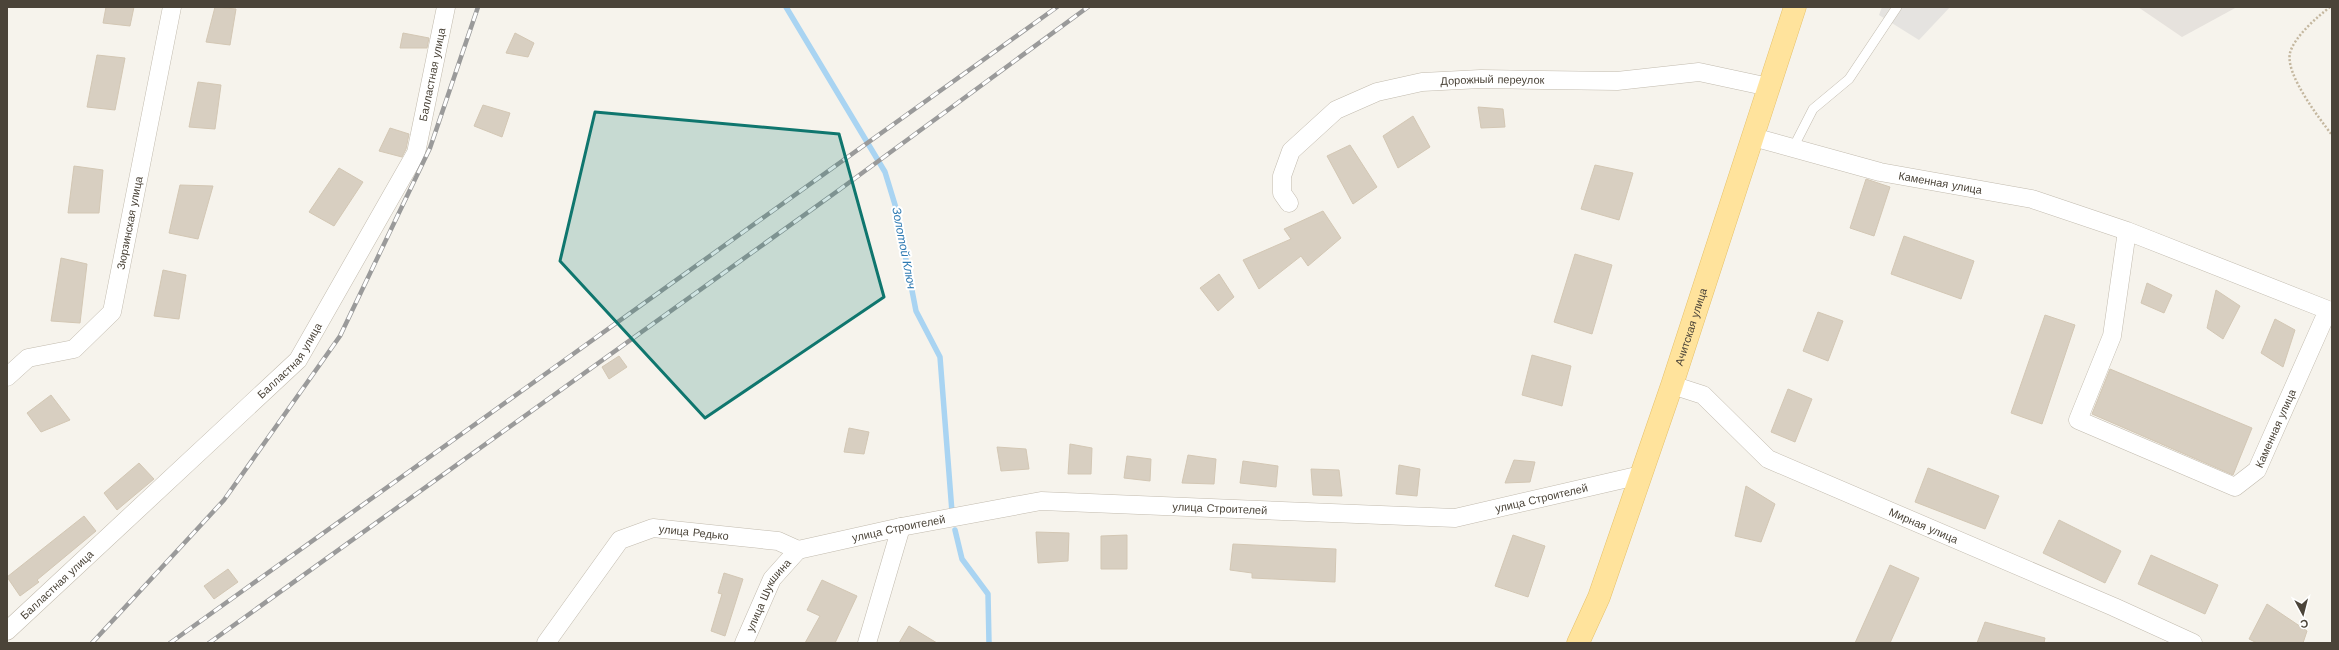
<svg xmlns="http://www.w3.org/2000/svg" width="2339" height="650" font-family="'Work Sans',sans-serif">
<rect width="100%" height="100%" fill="#f6f3ec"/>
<path fill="#e6e2dd" d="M2138 7H2237L2182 37Z"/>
<path fill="#e5e3e0" d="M1882 7H1950L1919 40 1879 15Z"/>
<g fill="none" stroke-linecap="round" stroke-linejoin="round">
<g stroke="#a9d4f2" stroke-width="5.5">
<path d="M786 7 885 172 896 208 916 311 940 357 952 512"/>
<path d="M955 530 962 559 988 594 989 643"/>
</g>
</g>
<g fill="#d8cfc1" stroke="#d3c7b4">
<path d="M106 7H134L130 26 103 23Z"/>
<path d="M215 7 236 9 230 45 206 42Z"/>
<path d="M403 33 429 38 427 48H400Z"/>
<path d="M515 33 534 43 528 57 506 53Z"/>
<path d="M97 55 125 58 115 110 87 107Z"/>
<path d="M198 82 221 85 215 129 189 127Z"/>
<path d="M483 105 510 113 502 137 474 126Z"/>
<path d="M1478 107 1503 109 1505 127 1481 128Z"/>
<path d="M1413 116 1430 147 1398 168 1383 136Z"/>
<path d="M390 128 409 134 406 149 402 157 379 151Z"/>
<path d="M1350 145 1377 187 1353 204 1327 156Z"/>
<path d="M1595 165 1633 173 1619 220 1581 209Z"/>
<path d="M74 166 103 170 99 213H68Z"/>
<path d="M339 168 363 182 334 226 309 212Z"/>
<path d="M1866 179 1890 187 1874 236 1850 228Z"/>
<path d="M180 185 213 186 198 239 169 233Z"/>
<path d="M1323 211 1341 238 1308 266 1301 256 1259 289 1243 260 1291 239 1284 229Z"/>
<path d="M1904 236 1974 261 1961 299 1891 274Z"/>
<path d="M1575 254 1612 265 1592 334 1554 322Z"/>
<path d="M61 258 87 264 80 323 51 321Z"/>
<path d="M163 270 186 275 179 319 154 316Z"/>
<path d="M1219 274 1234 297 1218 311 1200 288Z"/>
<path d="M2147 283 2172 295 2164 313 2141 303Z"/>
<path d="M2216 290 2240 306 2223 339 2207 328Z"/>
<path d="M1818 312 1843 321 1828 361 1803 351Z"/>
<path d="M2045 315 2075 325 2042 424 2011 413Z"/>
<path d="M2275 319 2295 330 2283 367 2261 353Z"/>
<path d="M1532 355 1571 366 1562 406 1522 395Z"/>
<path d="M619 356 627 367 609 379 602 367Z"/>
<path d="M2110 369 2252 428 2233 475 2092 414Z"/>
<path d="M1788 389 1812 399 1795 442 1771 432Z"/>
<path d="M51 395 70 420 41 432 27 413Z"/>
<path d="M849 428 869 432 864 454 844 452Z"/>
<path d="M1070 444 1092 448 1091 474H1068Z"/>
<path d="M997 447 1026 449 1029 469 1001 471Z"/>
<path d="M1188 455 1216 459 1214 484 1182 483Z"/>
<path d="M1127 456 1151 459 1150 481 1124 478Z"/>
<path d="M1514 460 1535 462 1530 482 1505 483Z"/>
<path d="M1243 461 1278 466 1276 487 1240 483Z"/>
<path d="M139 463 154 479 117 510 104 493Z"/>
<path d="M1399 465 1420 469 1417 496 1396 494Z"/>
<path d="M1928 468 1999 496 1985 529 1915 502Z"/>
<path d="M1311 469 1339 470 1342 496 1313 495Z"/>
<path d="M1746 486 1775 504 1761 542 1735 536Z"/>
<path d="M84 516 96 531 37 580 39 582 20 596 7 577Z"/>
<path d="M2059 520 2121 551 2105 583 2043 553Z"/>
<path d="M1036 532 1069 533 1068 561 1038 563Z"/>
<path d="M1127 535V569H1101V536Z"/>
<path d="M1513 535 1545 546 1528 597 1495 586Z"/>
<path d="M1233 544 1336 549 1335 582 1252 578V573L1230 570Z"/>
<path d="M2151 555 2218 585 2205 614 2138 584Z"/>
<path d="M1890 565 1919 578 1890 643H1855Z"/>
<path d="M228 569 238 582 214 599 204 586Z"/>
<path d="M724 573 743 579 725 636 711 631 722 594 718 593Z"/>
<path d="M822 580 857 596 835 643H805L820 616 807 610Z"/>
<path d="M2267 604 2307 631 2303 643H2257L2249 639Z"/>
<path d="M1985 622 2045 638 2044 643H1977Z"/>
<path d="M909 626 937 643H899Z"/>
</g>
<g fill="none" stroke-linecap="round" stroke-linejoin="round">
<defs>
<path id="lane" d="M1793 148 1813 109 1849 79 1897 7"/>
<g id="street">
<path id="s1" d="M1753 137 1880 172 2032 199 2127 231 2112 336 2078 420 2235 487 2257 470 2328 310 2127 231"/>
<path id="s2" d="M1289 203 1282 193V176L1291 151 1336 110 1377 92 1422 82 1481 79 1617 81 1699 72 1769 87"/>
<path id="s3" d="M7 377 28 358 74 349 112 312 172 7"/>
<path id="s4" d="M1672 385 1703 395 1768 459 2114 607 2193 643"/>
<path id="s5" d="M798 550 901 527 1041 501 1455 518 1641 475"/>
<path id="s6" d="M7 631 298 360 416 153 446 7"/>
<path id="s7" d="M546 643 620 540 653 528 778 541 798 550"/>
<path id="s8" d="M744 643 772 579 798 550"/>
<path d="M867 643 901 527"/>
</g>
<g id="primary">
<path id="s9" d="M1578 643 1599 597 1672 385 1795 7"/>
</g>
</defs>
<use href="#lane" stroke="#c2bbae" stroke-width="10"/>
<use href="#street" stroke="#c2bbae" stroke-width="19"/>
<use href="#primary" stroke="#e6c16a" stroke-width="23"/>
<path stroke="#c4b79f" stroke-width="2.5" stroke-dasharray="2 2" stroke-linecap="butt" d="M2330 7C2317 17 2294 37 2290 53 2285 74 2319 118 2332 135"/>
<use href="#lane" stroke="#fff" stroke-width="9"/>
<use href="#street" stroke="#fff" stroke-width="18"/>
<use href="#primary" stroke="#ffe39c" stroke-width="22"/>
<defs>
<g id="rail">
<path d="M92 643 224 500 340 336 430 148 478 7"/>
<path d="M170 643 1057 7"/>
<path d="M209 643 839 190 1088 7"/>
</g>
</defs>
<use href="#rail" stroke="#9a9a9a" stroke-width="4.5"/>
<use href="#rail" stroke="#fff" stroke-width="3" stroke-dasharray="9" stroke-linecap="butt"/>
</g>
<path fill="#0f766e" fill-opacity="0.2" stroke="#0f766e" stroke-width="3" stroke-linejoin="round" d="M595 112 839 134 884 297 705 418 560 261Z"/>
<g text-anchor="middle" stroke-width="4" stroke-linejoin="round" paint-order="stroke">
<g font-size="11" fill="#4b4439" stroke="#fff">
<text dy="4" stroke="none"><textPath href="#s6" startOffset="716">Балластная улица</textPath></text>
<text dy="4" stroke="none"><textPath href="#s2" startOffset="278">Дорожный переулок</textPath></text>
<text dy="4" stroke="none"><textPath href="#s1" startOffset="193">Каменная улица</textPath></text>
<text dy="4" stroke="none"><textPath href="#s3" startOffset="219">Зюрзинская улица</textPath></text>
<text dy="4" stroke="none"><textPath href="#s9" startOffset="336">Ачитская улица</textPath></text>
<text dy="4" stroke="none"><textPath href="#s6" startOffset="392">Балластная улица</textPath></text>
<text dy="4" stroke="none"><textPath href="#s1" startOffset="827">Каменная улица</textPath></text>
<text dy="4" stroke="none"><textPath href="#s5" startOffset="751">улица Строителей</textPath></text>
<text dy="4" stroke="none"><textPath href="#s5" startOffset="427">улица Строителей</textPath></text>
<text dy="4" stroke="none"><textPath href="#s4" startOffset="293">Мирная улица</textPath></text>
<text dy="4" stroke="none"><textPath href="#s5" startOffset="103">улица Строителей</textPath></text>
<text dy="4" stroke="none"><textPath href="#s7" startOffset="203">улица Редько</textPath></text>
<text dy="4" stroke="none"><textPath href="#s6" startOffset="68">Балластная улица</textPath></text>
<text dy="4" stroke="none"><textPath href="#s8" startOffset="54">улица Шукшина</textPath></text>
</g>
<g font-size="12" font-style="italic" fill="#2e7ab2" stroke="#fff">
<text transform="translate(904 248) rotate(79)" y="4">Золотой Ключ</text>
</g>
</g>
<rect width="2339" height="650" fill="none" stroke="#4b4439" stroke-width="16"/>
<g transform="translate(2303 614) rotate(173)" stroke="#ffffff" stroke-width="3" paint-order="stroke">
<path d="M0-3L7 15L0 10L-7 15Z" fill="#4b4439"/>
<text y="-6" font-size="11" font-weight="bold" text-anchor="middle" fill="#4b4439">С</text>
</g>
</svg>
